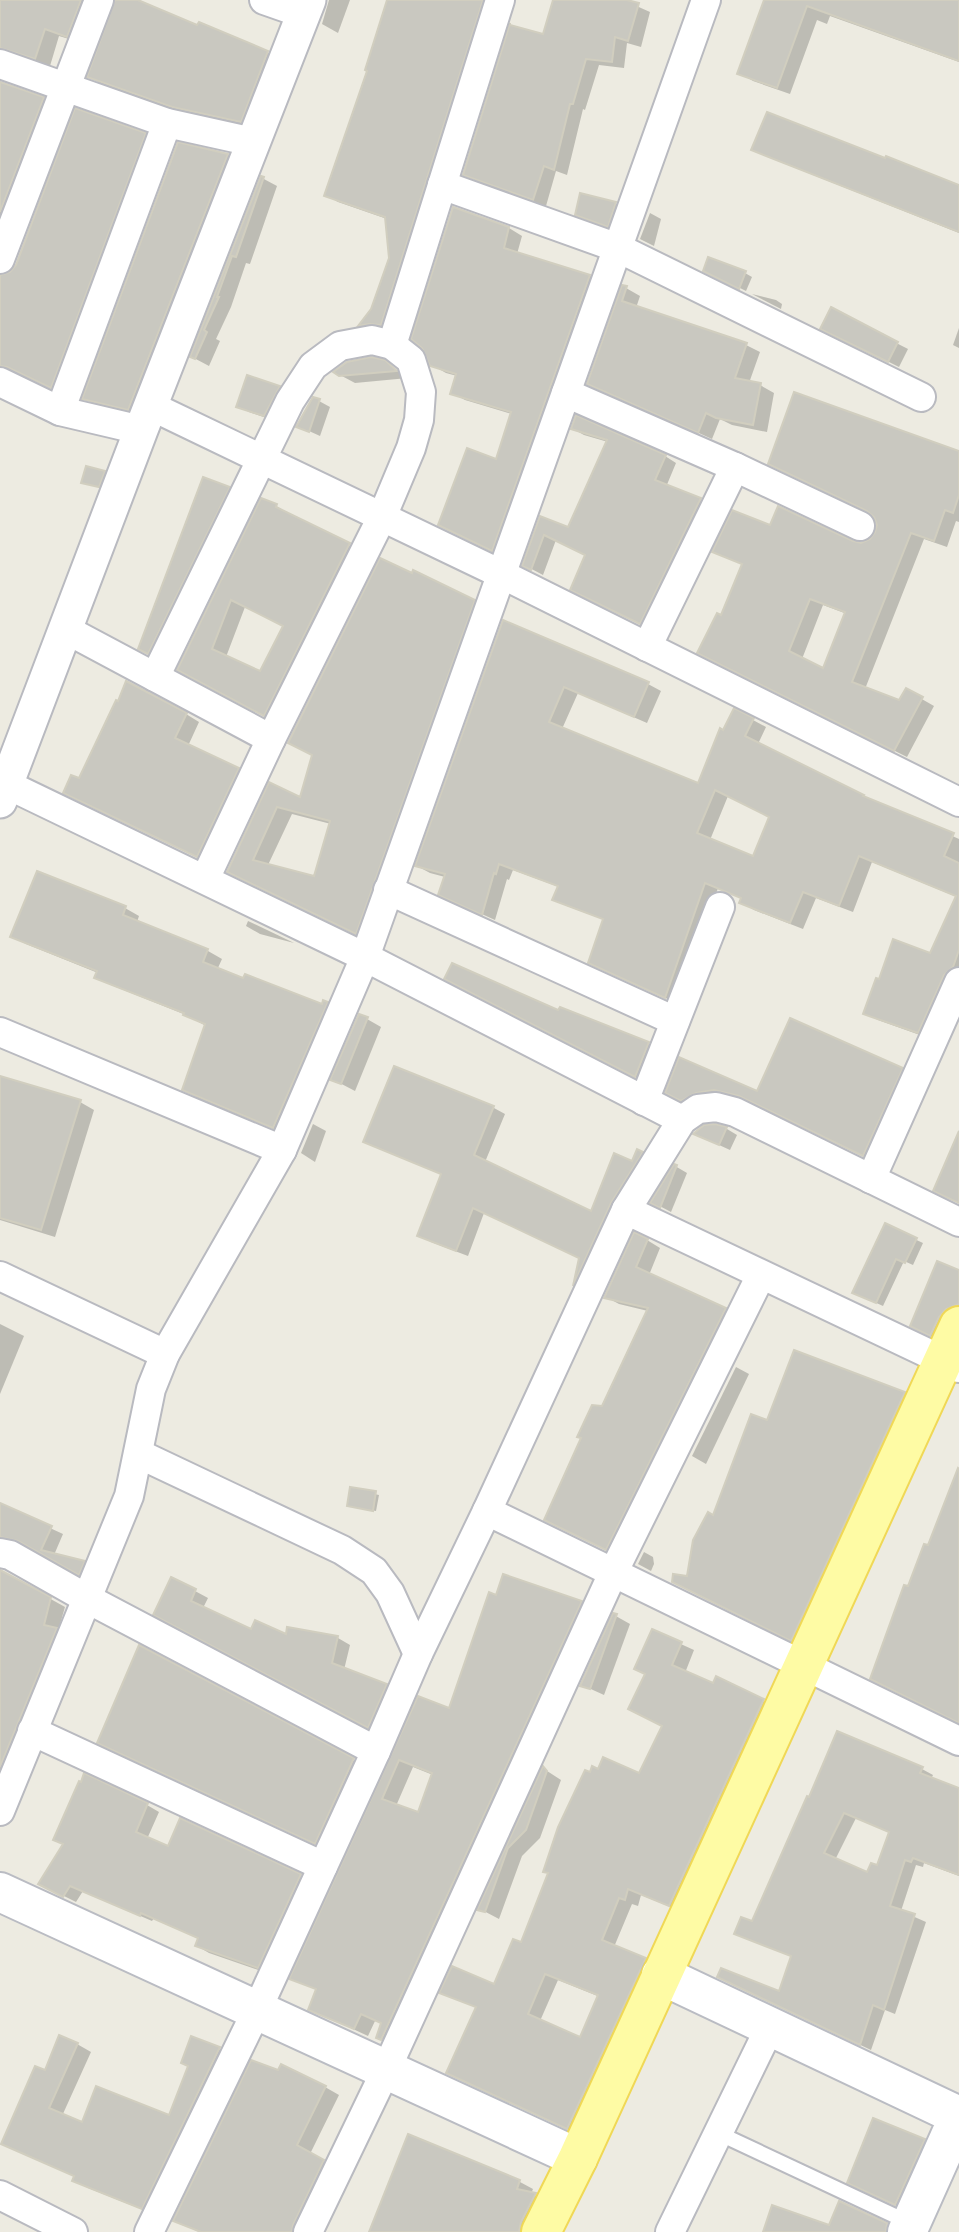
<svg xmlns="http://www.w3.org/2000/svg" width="959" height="2232" font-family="Arial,sans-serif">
<rect width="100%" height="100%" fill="#edebe1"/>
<g fill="#0003" fill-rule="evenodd">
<path d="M0 0H99L82 43 59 36 50 66 21 56 13 55 0 64Z"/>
<path d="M117 0H132L198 28 200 24 268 53 282 61 255 129 187 114 103 85 89 76Z"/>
<path d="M329 0H350L338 33 322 24Z"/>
<path d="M389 0H498L393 331 372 332 361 325 373 310 391 258 387 219 338 202 326 195 369 70Z"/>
<path d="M555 0H623L650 12 641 47 627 43 624 68 599 65 585 110 583 109 567 175 556 171 546 206 477 181 465 174 544 37Z"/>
<path d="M766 0H959V62L830 16 827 24 817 20 790 94 753 81 740 73Z"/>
<path d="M0 82 43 99 57 107 0 257Z"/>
<path d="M145 135 159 143 65 395 23 374 15 373 6 375 0 384V277L11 274Z"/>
<path d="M179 144 228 155 241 163 142 417 98 406 84 398Z"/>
<path d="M754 149 959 187V233L768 157Z"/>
<path d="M262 178 277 186 250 264 246 263 231 307 216 339 220 341 209 366 192 357Z"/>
<path d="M582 195 616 204 626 210 618 231 587 220 577 214Z"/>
<path d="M454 209 509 228 522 236 517 254 590 276 603 284 506 557 453 532 498 461 512 414 465 400 452 393 457 376 446 373 432 365Z"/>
<path d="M650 213 661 219 654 246 640 239Z"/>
<path d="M745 273 752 277 746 291 712 274Z"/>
<path d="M626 288 640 296 636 308 746 345 760 352 749 383 760 385 774 393 767 432 732 425 720 419 712 439 589 383Z"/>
<path d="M752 294 776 300 782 304 781 309Z"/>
<path d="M832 310 908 349 899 367 833 334Z"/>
<path d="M959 328V348L953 345Z"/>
<path d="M384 362 408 378 355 383 340 375Z"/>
<path d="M248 377 279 387 290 393 275 421 249 412 238 406Z"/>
<path d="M319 401 330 407 320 436 298 426Z"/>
<path d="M573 429 665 456 676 463 666 487 712 506 652 629 584 596 587 555 556 540 543 575 524 565 541 518 569 529 608 442 584 435Z"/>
<path d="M959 453V522L956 521 947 547 924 539 865 689 900 703 906 690 934 706 907 757 712 660 722 618 743 565 714 551 771 528 861 544 871 541ZM823 605 847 614 824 670 802 659Z"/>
<path d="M104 472 107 474 102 488 86 484Z"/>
<path d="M229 488 243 496 162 661 140 648Z"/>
<path d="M276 506 290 514 289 516 363 553 278 723 193 677ZM245 607 284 626 260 674 226 657Z"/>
<path d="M474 601 488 609 370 940 243 879 270 784 301 799ZM292 814 331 824 316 878 268 865Z"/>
<path d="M504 622 648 684 661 691 647 723 578 693 562 729 699 786 724 732 753 720 766 727 758 744 863 796 959 839V980L931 1039 878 1020 865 1013 931 955 957 897 872 862 853 912 816 898 803 929 754 910 741 902 743 899 718 888 679 1004 603 970 605 920 567 906 555 899 559 887 513 870 509 880 507 879 495 920 453 901 445 877 430 873 417 866ZM728 796 771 817 754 858 710 840Z"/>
<path d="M186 714 199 722 188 746 251 777 211 864 78 800 80 780Z"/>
<path d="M125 908 139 916 137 922 208 951 222 959 217 970 323 1006 327 1003 341 1011 288 1135 198 1098 184 1089 206 1026 186 1015 111 985 96 977 98 973 26 944 12 936Z"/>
<path d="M248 921 290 941 294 943 260 934 246 926Z"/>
<path d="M457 985 559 1013 561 1009 648 1044 659 1050 646 1082Z"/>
<path d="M367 1019 381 1027 355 1091 332 1079Z"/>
<path d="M680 1059 758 1093 902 1069 914 1076 876 1162 754 1102 728 1097 695 1107 680 1099Z"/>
<path d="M395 1068 494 1108 505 1114 485 1162 592 1213 642 1153 653 1160 585 1291 575 1285 581 1259 484 1213 468 1256 431 1242 419 1235 443 1174 365 1141Z"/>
<path d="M0 1078 80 1102 94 1110 55 1237 0 1220Z"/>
<path d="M313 1124 326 1131 315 1162 301 1153Z"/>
<path d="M715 1126 727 1129 737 1135 730 1150 706 1139Z"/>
<path d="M675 1166 687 1173 671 1212 652 1202Z"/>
<path d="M886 1226 923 1243 913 1265 904 1261 883 1306 861 1296Z"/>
<path d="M647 1240 660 1248 649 1275 738 1317 619 1556 559 1527 603 1407 648 1311 619 1304 606 1297Z"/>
<path d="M959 1272V1313L941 1341 923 1332Z"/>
<path d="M0 1324 24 1336 0 1394Z"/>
<path d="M736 1367 749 1374 706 1464 692 1456Z"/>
<path d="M904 1393 917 1401 804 1646 687 1589 688 1578 714 1517 768 1422Z"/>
<path d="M351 1489 379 1495 376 1511 349 1506Z"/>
<path d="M0 1505 63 1534 54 1555 84 1562 96 1569 92 1580 28 1545 9 1543 0 1549Z"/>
<path d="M644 1552 653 1557 654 1564 651 1571 638 1564Z"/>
<path d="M4 1573 65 1607 58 1631 70 1638 0 1779V1586Z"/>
<path d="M195 1591 208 1598 203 1608 252 1631 287 1637 288 1629 338 1638 350 1645 344 1670 386 1686 399 1693 381 1734 168 1621Z"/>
<path d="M497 1597 581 1603 595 1610 392 2045 378 2037 383 2024 375 2021 368 2036 310 2009 317 1990 292 1978 419 1698 450 1711ZM413 1767 433 1775 419 1814 396 1806Z"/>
<path d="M614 1615 630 1624 604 1695 582 1685Z"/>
<path d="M652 1631 694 1650 685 1673 713 1685 717 1679 776 1708 683 1912 641 1895 638 1906 632 1904 614 1947 657 1966 580 2135 460 2079 477 2008 442 1992 495 1986 640 1776 664 1726 647 1674ZM558 1980 600 1997 581 2039 540 2021Z"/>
<path d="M140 1647 367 1768 330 1851 113 1750Z"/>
<path d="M544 1769 561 1780 540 1838 522 1856 499 1919 480 1909Z"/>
<path d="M922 1769 933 1775 931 1779 959 1790V1876L924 1863 923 1867 916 1865 901 1911 926 1922 895 2014 885 2010 871 2050 730 1983 780 1994 792 1957 736 1933 753 1923 808 1799ZM856 1818 890 1833 878 1867 869 1875 835 1860Z"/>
<path d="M147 1805 159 1812 147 1839 169 1849 181 1820 312 1883 270 1974 209 1953 197 1946 200 1939 154 1918 152 1921 83 1891 76 1902 52 1890 65 1845 56 1840Z"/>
<path d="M192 2038 233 2056 156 2215 88 2188 75 2181 76 2177 3 2144 77 2044 91 2052 62 2116 83 2125 170 2117 190 2066Z"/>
<path d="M325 2087 339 2095 310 2154 337 2169 307 2232H199L175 2220Z"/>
<path d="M409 2137 520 2182 533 2189 531 2194 549 2202 534 2232H370Z"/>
<path d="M924 2141 938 2149 910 2212 863 2190Z"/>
</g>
<g fill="#c9c8c0" stroke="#d1cebf" stroke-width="2" fill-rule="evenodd">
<path d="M0 0H81L67 37 45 29 35 59 0 48Z"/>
<path d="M115 0H138L197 25 199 22 268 51 241 122 172 107 87 77Z"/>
<path d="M387 0H483L381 325 369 324 358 326 371 309 389 258 385 217 324 196 367 71 365 70Z"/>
<path d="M553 0H627L639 3 628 41 615 37 612 62 586 59 573 104H570L554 170 544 166 533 200 463 175 510 23V25L543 34Z"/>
<path d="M764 0H959V61L807 6 777 88 737 74Z"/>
<path d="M0 82 44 97 0 212Z"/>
<path d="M75 108 146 133 51 388 7 367 0 366V275L10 272 16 265Z"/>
<path d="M767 112 885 158 886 156 959 185V232L751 150Z"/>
<path d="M178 142 228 154 128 410 82 399Z"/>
<path d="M261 176 264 177 236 257 232 256 217 297H219L204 330 207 332 195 359 190 357Z"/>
<path d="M580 193 616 202 608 227 575 215Z"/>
<path d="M453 207 509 227 504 248 590 275 492 551 438 525 467 448 496 459 511 412 450 394 456 374 430 366 422 348 411 339Z"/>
<path d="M708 257 746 271 739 289 703 271Z"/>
<path d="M622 285 627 286 622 301 747 343 735 378 761 383 753 425 716 418 706 413 698 433 587 384Z"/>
<path d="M831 307 898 342 888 362 820 329Z"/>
<path d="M371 357 385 360 397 371 339 376 333 372 347 362Z"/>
<path d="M247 375 280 386 264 416 236 407Z"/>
<path d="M794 392 959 451V495L953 513 945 510 934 541 911 533 852 682 899 700 906 688 923 697 894 751 697 653 717 613 721 615 742 564 712 552 732 510 770 525 778 506 853 541 861 543 870 539 875 532 877 525 874 517 867 511 768 464ZM810 599 845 612 823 668 789 651Z"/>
<path d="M313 397 320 399 309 432 296 427Z"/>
<path d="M576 415 666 455 655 480 701 498 640 624 570 590 585 555 544 535 531 570 522 566 540 516 568 527 607 440 571 429Z"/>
<path d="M86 466 105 471 99 487 81 483Z"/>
<path d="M203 477 230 487 148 654 138 649Z"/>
<path d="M261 498 277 504 276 507 350 543 264 716 177 670ZM231 600 283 626 260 671 212 649Z"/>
<path d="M380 558 412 573 413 570 475 600 356 934 227 872 269 782 300 797 312 755 288 743ZM277 807 330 821 314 876 253 860Z"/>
<path d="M503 620 649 682 634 717 564 687 549 722 698 783 720 728 723 730 734 708 754 718 745 736 864 795 863 796 954 833 944 856 959 863V950L953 967 944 975 918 1033 863 1014 876 978 879 979 893 939 930 953 956 896 859 856 839 906 803 892 790 923 739 903 741 898 705 883 665 998 588 963 603 919 552 900 558 886 499 864 496 874 494 873 482 915 438 895 445 874 415 866ZM715 790 769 817 753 856 697 833Z"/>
<path d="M126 681 187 713 175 738 239 768 197 857 63 793 71 775 79 778 116 700 118 701Z"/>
<path d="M37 871 126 906 123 915 208 949 203 962 243 978 245 974 322 1004 323 1000 328 1002 273 1128 182 1090 205 1024 183 1015 184 1013 94 978 97 971 10 937Z"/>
<path d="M452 963 558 1010 560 1007 649 1042 635 1077 444 979Z"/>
<path d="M359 1014 368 1017 341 1084 330 1080Z"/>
<path d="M790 1018 903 1068 863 1156 739 1096 714 1090 696 1093 681 1101 665 1093 679 1057 757 1091Z"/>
<path d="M394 1066 494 1106 474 1155 591 1211 614 1153 632 1161 637 1149 643 1152 611 1203 573 1286 579 1258 473 1208 456 1251 417 1236 441 1174 363 1142Z"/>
<path d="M0 1076 81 1100 41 1230 0 1218Z"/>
<path d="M715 1124 727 1127 719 1145 693 1134 704 1125Z"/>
<path d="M959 1131V1203L933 1191Z"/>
<path d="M674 1164 677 1165 660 1208 650 1203Z"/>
<path d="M885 1223 917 1238 905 1263 896 1259 876 1303 852 1293Z"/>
<path d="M634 1232 648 1239 636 1267 726 1308 606 1550 544 1520 581 1438 577 1437 592 1405 602 1406 648 1308 604 1298Z"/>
<path d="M937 1261 959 1270V1304L946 1309 939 1317 930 1336 910 1326Z"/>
<path d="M794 1350 905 1392 791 1641 672 1582 673 1574 687 1576 693 1540 708 1512 713 1515 751 1414 767 1420Z"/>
<path d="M958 1468 959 1469V1723L870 1679 904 1585 908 1586 924 1544 928 1545Z"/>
<path d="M350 1487 376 1491 373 1511 347 1506Z"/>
<path d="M0 1503 52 1526 41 1550 85 1561 79 1575 18 1541 0 1537Z"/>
<path d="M0 1570 51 1597 44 1625 57 1628 0 1767Z"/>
<path d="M503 1574 582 1601 381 2040 376 2038 381 2023 361 2014 354 2029 308 2010 316 1989 289 1979 418 1696 449 1708 489 1592 496 1595ZM399 1760 432 1773 418 1812 382 1799Z"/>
<path d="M171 1577 196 1589 191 1601 251 1629 255 1620 286 1634 287 1627 338 1636 332 1663 387 1684 368 1728 153 1615Z"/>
<path d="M613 1613 617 1614 590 1689 580 1686Z"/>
<path d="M652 1629 682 1642 672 1665 713 1683 716 1676 764 1699 669 1906 628 1889 625 1900 619 1898 602 1940 646 1958 567 2129 446 2073 476 2007 439 1993 452 1966 494 1984 513 1939 521 1942 548 1873 543 1872 558 1827 585 1770 590 1772 592 1766 598 1769 603 1757 639 1773 662 1726 628 1709 645 1674 634 1669ZM545 1974 598 1995 580 2037 528 2014Z"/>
<path d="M139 1645 354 1758 315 1844 97 1743Z"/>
<path d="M837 1731 923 1767 920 1773 959 1788V1875L913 1858 911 1862 905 1860 890 1906 915 1914 884 2010 873 2005 860 2045 717 1977 721 1968 779 1991 791 1956 734 1934 741 1917 752 1921 807 1796 809 1797ZM844 1813 889 1832 877 1865 871 1863 867 1872 824 1853Z"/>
<path d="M543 1766 547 1771 526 1830 508 1848 485 1912 477 1910Z"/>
<path d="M84 1773 148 1803 136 1832 168 1846 180 1818 301 1874 258 1968 195 1946 198 1938 141 1913 140 1916 70 1886 63 1897 38 1884 63 1844 53 1840 79 1781 81 1782Z"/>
<path d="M59 2035 78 2043 49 2108 82 2122 96 2086 169 2115 188 2066 181 2063 191 2036 220 2047 142 2209 72 2181 74 2176 1 2144 35 2066 45 2070Z"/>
<path d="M251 2060 278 2070 281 2064 326 2086 297 2145 324 2160 293 2225 292 2232H201L173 2221Z"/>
<path d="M873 2118 925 2139 895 2205 847 2183Z"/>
<path d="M408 2134 520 2180 517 2189 536 2193 521 2222 519 2232H369Z"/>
<path d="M839 2201 887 2223 886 2232H763L772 2205 829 2225Z"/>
</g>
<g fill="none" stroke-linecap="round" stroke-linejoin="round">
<defs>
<path id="service" d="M718 2133 910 2223"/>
<g id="minor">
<path d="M264 0 304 14"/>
<path d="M0 64 167 123 253 142"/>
<path d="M442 185 618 248 921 397"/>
<path d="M0 259 99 0"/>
<path d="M392 345 500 0"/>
<path d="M0 382 60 411 141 430"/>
<path d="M566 393 735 467 647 647"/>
<path d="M151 406 501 574 959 802"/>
<path d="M60 411 167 123"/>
<path d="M735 467 860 526"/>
<path d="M65 629 271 739"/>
<path d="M155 677 290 401 313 366 340 346 372 340 392 345 411 360 421 392 419 420 411 448 382 517 271 739 205 879"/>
<path d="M6 784 365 957 682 1120"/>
<path d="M388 890 675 1021"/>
<path d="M0 1032 282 1150"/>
<path d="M644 1101 720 907"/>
<path d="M871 1179 959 982"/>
<path d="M626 1210 959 1368"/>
<path d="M0 1276 165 1354"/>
<path d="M139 1454 342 1550 374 1571 390 1593 418 1654"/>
<path d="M487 1511 959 1741"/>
<path d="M0 1553 10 1555 86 1598 376 1751"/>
<path d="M32 1731 323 1866"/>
<path d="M0 1811 129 1496 151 1389 165 1354 282 1150 365 957 706 0"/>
<path d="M0 2195 73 2232"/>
<path d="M149 2232 257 2010 376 1751 418 1654 487 1511 626 1210 682 1120 698 1109 716 1107 735 1112 959 1222"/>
<path d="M308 2232 386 2070 613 1573 761 1275"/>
<path d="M670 2232 770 2027"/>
</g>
<path id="tertiary" d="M0 801 141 430 309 0"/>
<g id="secondary">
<path d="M0 1892 578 2158"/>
<path d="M661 1975 959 2116 907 2232"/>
</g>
<path id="primary" d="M541 2232 578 2158 959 1326"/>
</defs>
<use href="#service" stroke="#b9bac0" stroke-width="18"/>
<use href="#minor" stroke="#b9bac0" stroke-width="32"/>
<use href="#tertiary" stroke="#b9bac0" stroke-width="37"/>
<use href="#secondary" stroke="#babcc3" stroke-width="42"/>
<use href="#primary" stroke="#f0d856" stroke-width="42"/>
<use href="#service" stroke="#fff" stroke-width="14"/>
<use href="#minor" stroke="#fff" stroke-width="28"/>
<use href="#tertiary" stroke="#fff" stroke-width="33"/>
<use href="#secondary" stroke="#fff" stroke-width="38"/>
<use href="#primary" stroke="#fefba4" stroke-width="38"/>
</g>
</svg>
